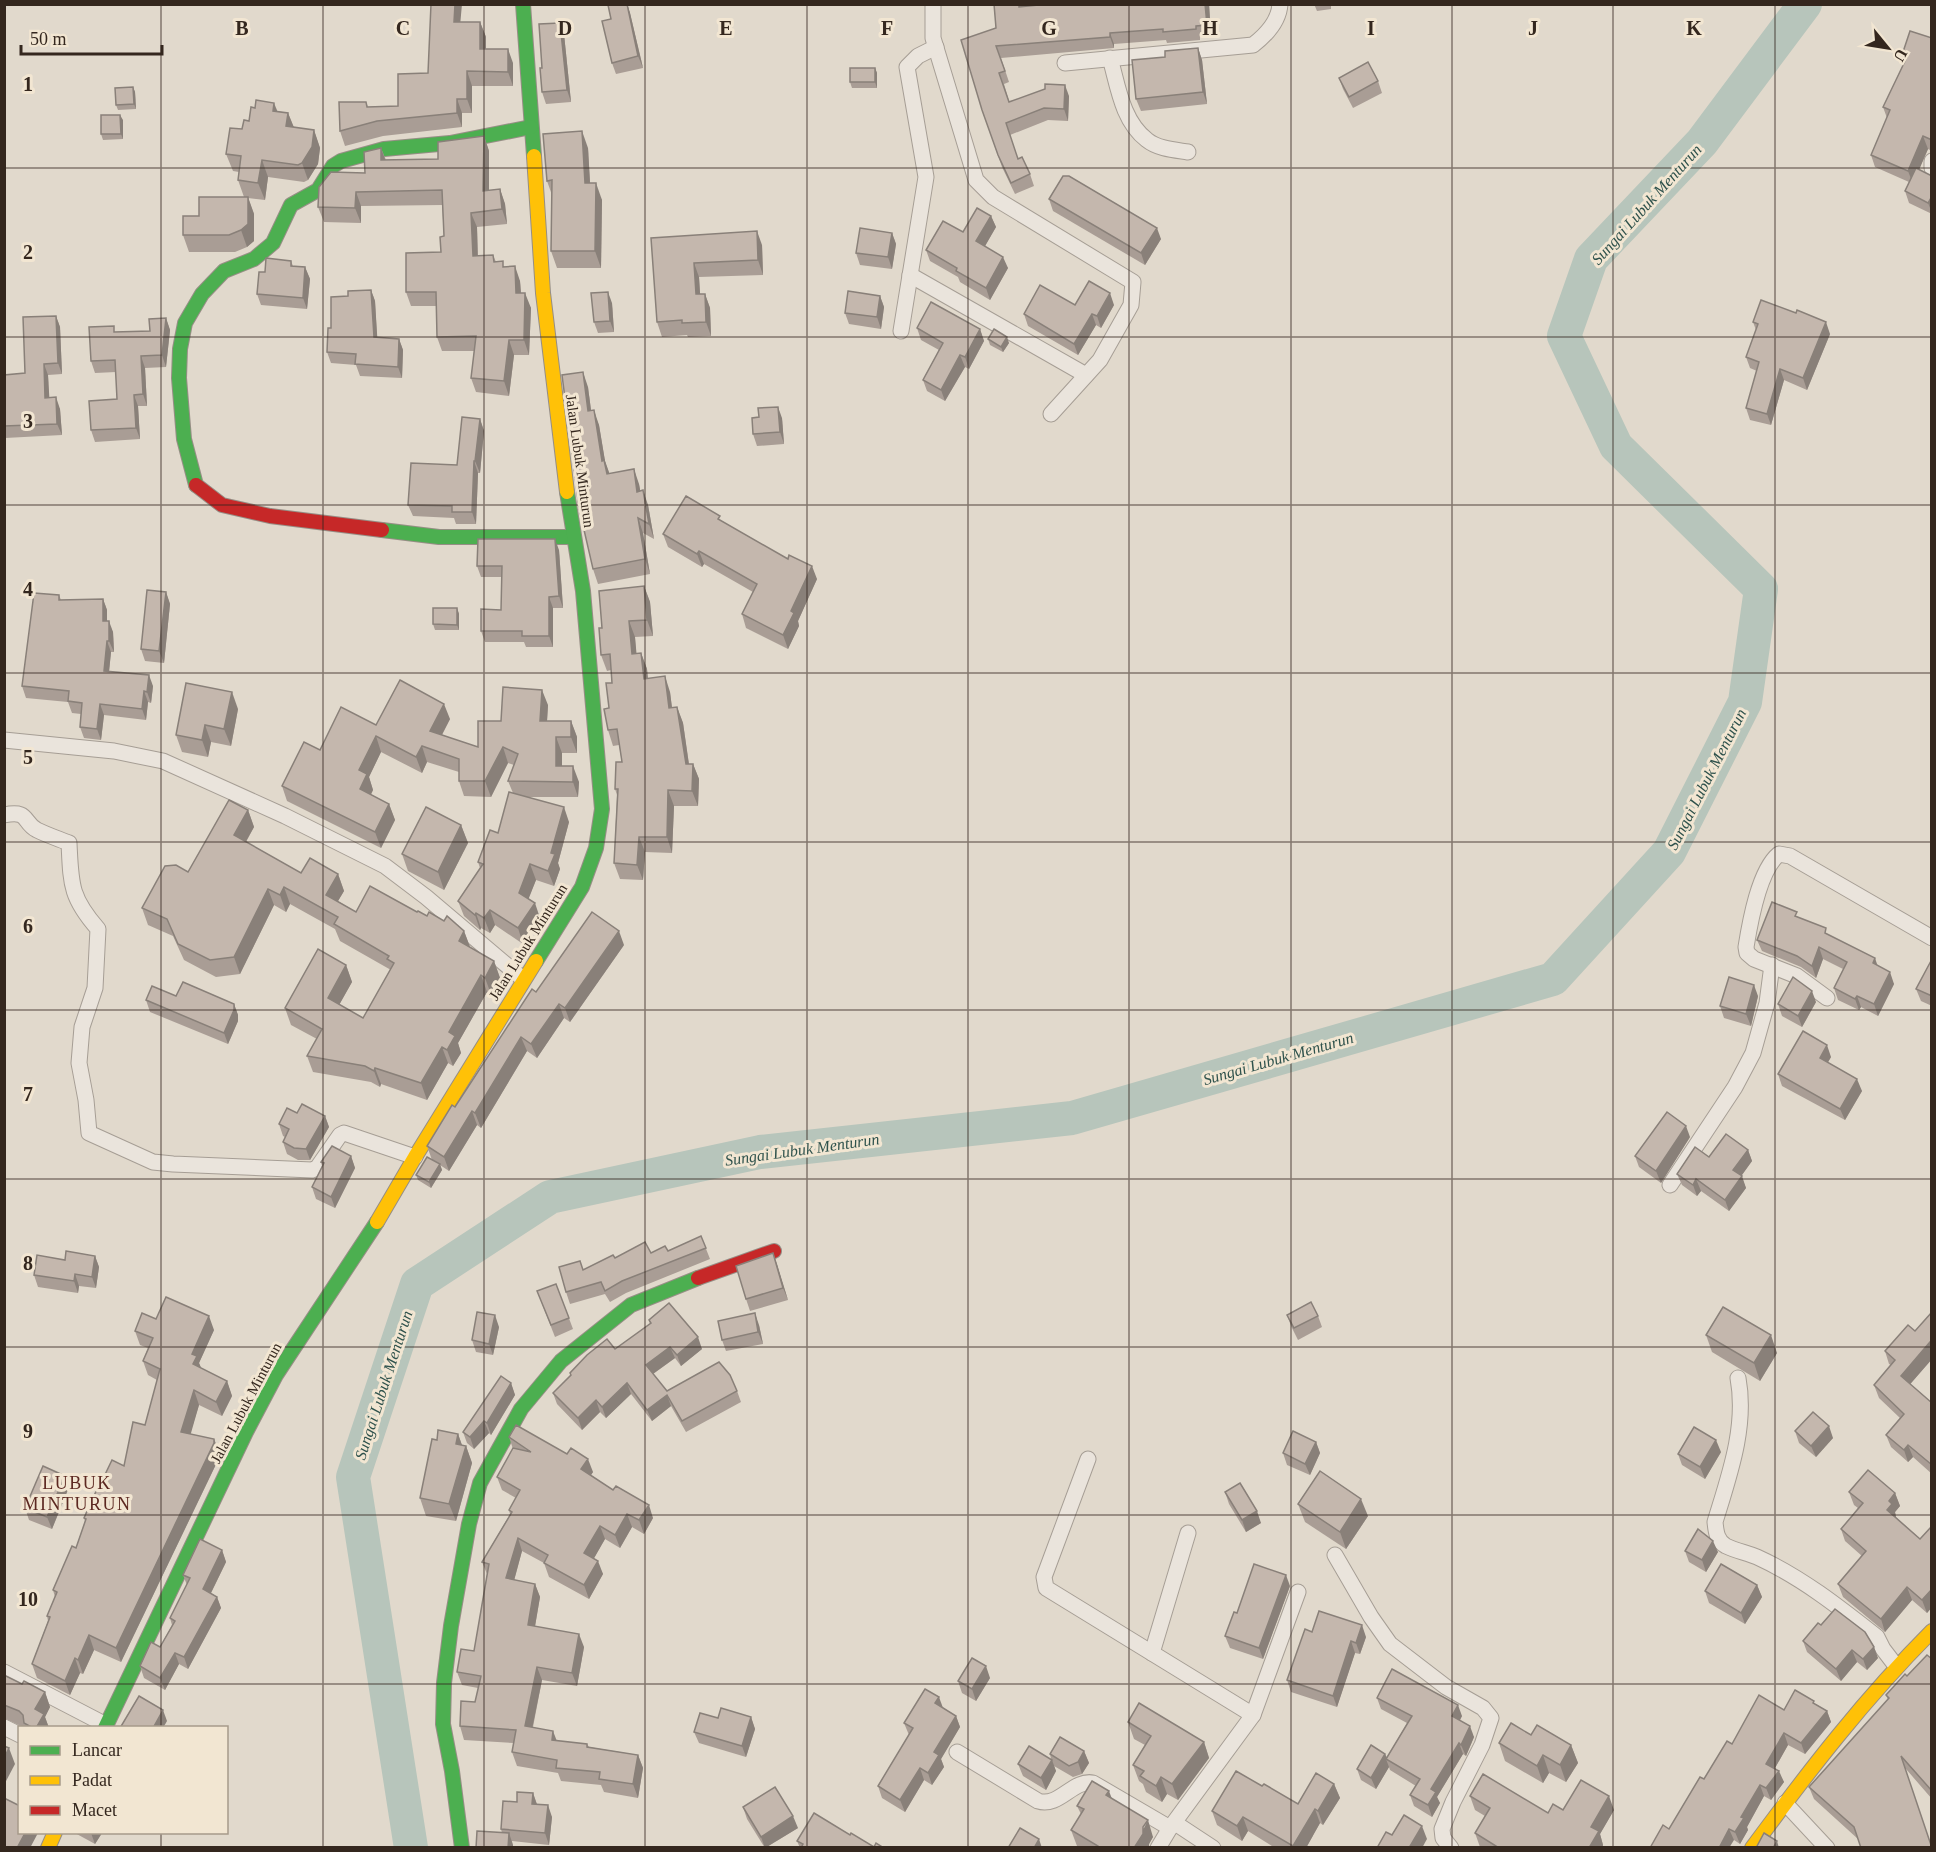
<svg xmlns="http://www.w3.org/2000/svg" width="1936" height="1852" font-family="'Times New Roman',serif">
<rect width="100%" height="100%" fill="#e1d9cc"/>
<g fill="none" stroke-linecap="round" stroke-linejoin="round">
<path stroke="#b7c5bb" stroke-width="34" d="M411 1848 353 1477 417 1284 550 1197 760 1152 1072 1118 1553 979 1669 852 1745 702 1761 589 1616 446 1564 336 1591 259 1702 142 1805 4"/>
<defs>
<g id="street">
<path d="M933 4V38L976 180 993 197 1133 282 1131 305 1100 360 1051 414"/>
<path d="M1110 58C1118 86 1122 121 1147 140 1158 149 1175 150 1188 152"/>
<path d="M1065 63 1253 45C1266 35 1279 21 1280 4"/>
<path d="M1932 161V168"/>
<path d="M910 275 1086 375"/>
<path d="M901 331 926 177 907 67 918 56 936 47"/>
<path d="M4 740 114 751 163 761 285 816 385 866 426 897 523 979"/>
<path d="M4 815C30 810 22 822 37 830 47 835 59 839 69 843 71 884 70 897 98 929L95 988 82 1027 79 1063 86 1100 89 1133 153 1162 173 1164 312 1170 317 1168 340 1135 344 1133 415 1157"/>
<path d="M1827 998 1797 976 1754 959 1747 953 1746 947C1750 922 1759 870 1779 854L1790 856 1932 938"/>
<path d="M1670 1185 1735 1087 1753 1053 1767 1003 1772 965"/>
<path d="M1738 1378C1747 1427 1729 1476 1715 1522 1716 1532 1717 1541 1726 1546 1736 1551 1748 1553 1757 1557 1801 1577 1839 1607 1877 1637L1883 1649 1896 1666"/>
<path d="M1088 1459 1044 1577 1046 1588 1253 1715"/>
<path d="M1335 1555 1371 1617 1390 1644 1446 1687 1483 1708 1491 1718 1482 1745 1453 1802 1442 1829 1443 1838 1451 1848"/>
<path d="M1152 1653 1188 1533"/>
<path d="M4 1672 106 1725"/>
<path d="M4 1727 20 1735"/>
<path d="M957 1752 1038 1801C1059 1808 1073 1779 1093 1783L1170 1828 1158 1848"/>
<path d="M1785 1803 1827 1848"/>
<path d="M1175 1823 1213 1848"/>
<path d="M1170 1828 1253 1715 1298 1592"/>
</g>
<g id="fast">
<path d="M523 4 534 156"/>
<path d="M196 485 184 439 179 378 180 349 185 323 202 294 224 271 254 259 273 243 291 205 318 190 333 166 341 161 384 149 450 143 531 127"/>
<path d="M382 530 439 537H573"/>
<path d="M536 961 582 887 596 848 602 809 583 591 567 492"/>
<path d="M105 1728 246 1432 276 1375 377 1222"/>
<path d="M462 1848 452 1771 443 1724 444 1683 451 1626 469 1524 480 1483 521 1409 561 1361 631 1305 698 1278"/>
</g>
<g id="slow">
<path d="M534 156 543 293 567 492"/>
<path d="M377 1222 415 1157 536 961"/>
<path d="M48 1848 55 1832"/>
<path d="M1752 1848C1808 1772 1865 1698 1932 1631"/>
</g>
<g id="jam">
<path d="M196 485 222 505 270 516 382 530"/>
<path d="M698 1278 774 1251"/>
</g>
</defs>
<use href="#street" stroke="#a69e95" stroke-width="17"/>
<use href="#fast" stroke="#968e85" stroke-width="16"/>
<use href="#slow" stroke="#968e85" stroke-width="16"/>
<use href="#jam" stroke="#968e85" stroke-width="16"/>
<use href="#street" stroke="#eae4dc" stroke-width="15"/>
<use href="#fast" stroke="#4caf50" stroke-width="14"/>
<use href="#slow" stroke="#ffc107" stroke-width="14"/>
<use href="#jam" stroke="#c62828" stroke-width="14"/>
</g>
<g fill="#a99d95">
<path d="M611 4H627L630 13 643 68 616 74 612 63 611 19Z"/>
<path d="M994 4H1022V7L1209 4 1211 36 1200 37V40L1167 43 1166 40 1114 44V48L1001 58 1009 82 1004 84 1009 101 1069 96 1068 121 1048 120 1010 135 1018 159 1030 174 1034 186 1015 194 1002 167 982 110 996 28Z"/>
<path d="M1314 4H1331V9L1317 11Z"/>
<path d="M460 22H480L486 37V49L513 63V86H472V113H462V127L383 136 345 146 340 131 366 102 368 107 398 106 428 73Z"/>
<path d="M564 34 571 102 546 104 542 92V68Z"/>
<path d="M1932 38V151L1928 149 1919 169 1932 176V214L1909 203 1905 191 1909 182 1875 167 1871 155 1887 118 1883 107 1904 63 1902 55Z"/>
<path d="M1198 48 1202 60 1207 104 1141 111 1136 99 1165 57Z"/>
<path d="M875 68 877 73V88H852L850 82Z"/>
<path d="M1339 78 1378 81 1382 93 1353 108 1343 89Z"/>
<path d="M133 87 135 92 136 109 118 110 116 105Z"/>
<path d="M277 111 288 113 294 128 314 130 320 148 318 164 308 180 304 182 268 177 265 200 248 198 254 214V241L247 247 235 252H189L183 235 199 216 244 197 238 180 239 172 233 171 226 154 242 129 249 121Z"/>
<path d="M123 120V139L103 140 101 134Z"/>
<path d="M484 136 489 151V191L500 189 505 204 507 224 477 227 478 256 493 255 496 262 505 267 520 281 521 293 531 308 529 355H514L509 396 476 392 471 378 474 351H442L437 337 436 306H411L406 292 441 252 444 236 442 205 361 206V223L324 222 318 207 365 173 381 148 386 160 438 159Z"/>
<path d="M588 148 590 183 602 200 601 268H557L551 251 552 195 547 181Z"/>
<path d="M1049 199 1161 239 1145 265 1053 211Z"/>
<path d="M991 216 996 227 985 246 1008 268 990 300 960 282 958 277 930 261 926 250 963 232Z"/>
<path d="M892 233 896 244 892 269 860 265 856 253Z"/>
<path d="M651 238 762 245 763 275 699 277 700 294H705L710 308 711 336 688 337 687 335 662 337 657 322Z"/>
<path d="M291 261 293 266 305 267 310 279 307 309 261 305 257 294 265 272Z"/>
<path d="M371 290 375 301 377 337 399 339 403 350 402 378 360 376 356 365 331 363 327 352 331 328 348 296Z"/>
<path d="M880 296 884 307 881 329 849 324 845 313Z"/>
<path d="M612 303 614 332 598 333 594 322Z"/>
<path d="M1075 305H1114L1101 328 1096 325 1078 355 1028 326 1024 314Z"/>
<path d="M56 316 60 327 62 374 48 375 49 398 60 409 62 435 5 438 6 449H4V375L25 373Z"/>
<path d="M166 318 170 330 166 367 145 368 147 406H138L140 439 95 442 91 430 117 399 116 372 95 373 91 361 116 332 150 331Z"/>
<path d="M1753 322 1830 334 1807 390 1784 380 1771 425 1750 420 1746 408 1757 371 1750 368 1746 357 1756 330Z"/>
<path d="M917 328 980 329 984 341 969 369 965 367 945 401 927 391 923 380 939 350 921 340Z"/>
<path d="M988 339 1009 343 1003 352 990 345Z"/>
<path d="M588 387 591 410 599 425 605 461 609 473 639 484 640 491 648 505 654 539 643 533 650 574 598 584 593 569Z"/>
<path d="M782 418 784 444 757 446 753 434Z"/>
<path d="M480 419 484 431 480 473H478L476 524H456L454 518 413 516 408 505 457 465Z"/>
<path d="M722 521 817 579 798 621 799 626 788 649 746 628 742 614 753 592 704 564 702 567 668 547 663 534Z"/>
<path d="M559 550 563 608H553V647H526L524 642H485L481 631 501 610 502 577H481L477 566Z"/>
<path d="M644 586 650 602 653 636 635 637 636 654 641 653 647 669 648 678 670 692 672 708 677 707 683 723 689 764H693L699 779 698 806H674L672 853 645 852 643 880 620 879 614 863 617 795 615 789 622 762 619 745 613 746 608 730 612 683 611 670 607 671 601 655 602 628Z"/>
<path d="M166 592 170 604 164 663 145 661 141 649Z"/>
<path d="M59 595 61 600 103 599 107 610V621L113 632 114 652H111L109 671 153 686 151 703 148 702 146 720 104 715 101 740 84 738 80 727 81 714 72 713 68 702 26 698 22 686Z"/>
<path d="M457 608 459 614V630H435L433 624Z"/>
<path d="M548 705 547 721H571L577 737V753H562V766L579 782 578 797H527L569 822 558 863 560 869 554 886 536 880 528 899 540 918 523 944 495 925 490 933 481 928 480 930 464 916 458 901 480 868 478 862 498 833 513 793 508 781 514 765 508 763 491 797 464 796 459 781V772L427 762 422 773 381 752 369 777 373 790 371 795 389 804 395 820 381 848 287 801 282 786 320 750 376 725 450 719 442 735 478 747 501 721Z"/>
<path d="M238 709 231 746 211 742 208 757 182 752 176 735Z"/>
<path d="M248 810 254 827 246 842 301 873 338 874 344 891 338 901 356 912H417L444 921 464 931 470 947 494 961 500 978 491 994 487 992 458 1043 461 1053 453 1066 448 1063 427 1100 381 1084 380 1087 371 1082 313 1072 307 1056 317 1039 291 1025 285 1008 346 965 352 982 339 1005 363 1018 391 970 340 941 335 929 290 904 286 912 274 905 240 974 216 977 184 960 173 936 148 925 142 908 188 872Z"/>
<path d="M461 825 468 843 444 890 408 871 402 854Z"/>
<path d="M1799 918 1829 935 1878 966 1894 984 1878 1016 1861 1007 1859 1010 1838 1000 1834 988 1843 969 1823 959 1816 978 1801 967 1762 951 1757 940Z"/>
<path d="M624 945 570 1022 564 1018 537 1058 527 1051 481 1128 477 1125 449 1171 440 1165 442 1170 431 1188 418 1180 416 1175 432 1160 427 1146 536 992Z"/>
<path d="M1932 959V1006L1921 1001 1916 989Z"/>
<path d="M1758 996 1751 1026 1724 1018 1720 1006Z"/>
<path d="M146 1000 234 1004 238 1015V1021L228 1044 150 1012Z"/>
<path d="M1816 1002 1802 1027 1782 1016 1778 1004Z"/>
<path d="M1831 1057 1828 1062 1862 1091 1845 1120 1782 1086 1778 1074Z"/>
<path d="M297 1113 325 1116 329 1127 310 1160H298L287 1154 283 1142 285 1137 283 1136 279 1124Z"/>
<path d="M1690 1137 1661 1183 1639 1167 1635 1156Z"/>
<path d="M1748 1150 1752 1161 1741 1176 1746 1188 1729 1211 1701 1191 1697 1196 1682 1185 1677 1174 1709 1157Z"/>
<path d="M351 1156 355 1168 335 1208 316 1199 312 1187 322 1166 321 1162Z"/>
<path d="M701 1236 710 1259 626 1293 610 1302 605 1294 570 1304 566 1292 615 1258 668 1251Z"/>
<path d="M773 1253 788 1300 750 1311 746 1299Z"/>
<path d="M95 1256 99 1267 96 1288 79 1286 78 1293 38 1287 34 1275 65 1260Z"/>
<path d="M556 1284 573 1329 555 1337 537 1291Z"/>
<path d="M1932 1312V1359L1910 1384 1932 1403V1474L1913 1457 1908 1462 1891 1447 1886 1435 1900 1418 1879 1398 1874 1385 1891 1365 1889 1364 1885 1351 1915 1331Z"/>
<path d="M1287 1315 1318 1316 1322 1327 1298 1340 1291 1326Z"/>
<path d="M156 1319 214 1330 199 1363 201 1368 227 1381 232 1396 222 1416 199 1405 190 1434 220 1453 219 1458 121 1662 94 1650 83 1674 80 1673 70 1695 37 1678 32 1664 48 1621 47 1616 55 1597 53 1590 76 1548 85 1521 84 1518 99 1487 124 1466 145 1425 157 1380 148 1375 143 1361 148 1348 140 1345 135 1331Z"/>
<path d="M649 1320 702 1349 681 1366 675 1358 653 1374 667 1391H737L741 1402 686 1432 671 1406 652 1421 631 1394 606 1418 600 1412 582 1430 557 1404 553 1393 571 1376 570 1373 615 1349 650 1324Z"/>
<path d="M759 1325 763 1344 726 1351 722 1340Z"/>
<path d="M499 1327 493 1355 476 1352 472 1340Z"/>
<path d="M1706 1335 1777 1353 1760 1381 1712 1352Z"/>
<path d="M511 1383 515 1395 491 1435 489 1433 474 1449 467 1443 463 1432Z"/>
<path d="M1795 1431 1833 1438 1816 1457 1799 1443Z"/>
<path d="M458 1434 462 1445 466 1446 472 1463 456 1521 426 1516 420 1498 437 1440Z"/>
<path d="M509 1437 593 1472 591 1475 653 1518 644 1534 632 1527 620 1548 605 1539 594 1558 603 1574 589 1599 549 1577 544 1563 522 1551 514 1580 535 1584 540 1597 535 1626 584 1647 577 1686 542 1680 533 1727 557 1741 587 1744 589 1747 638 1755 643 1768 638 1798 604 1792 601 1785 561 1781 558 1773 517 1766 512 1752 514 1743 464 1740 460 1726 475 1702 478 1688 462 1685 457 1672 474 1651 487 1574 482 1562 510 1514 509 1510 516 1498 502 1490 497 1477 513 1449Z"/>
<path d="M1316 1442 1320 1453 1310 1475 1287 1465 1283 1453Z"/>
<path d="M1721 1452 1705 1479 1682 1465 1678 1454Z"/>
<path d="M69 1487 52 1529 29 1520 25 1508Z"/>
<path d="M1225 1492 1261 1523 1246 1532 1229 1504Z"/>
<path d="M1849 1492 1895 1493 1900 1506 1895 1512 1896 1517 1920 1539 1932 1526V1607L1927 1613 1912 1600 1885 1632 1843 1597 1838 1584 1862 1556 1845 1541 1841 1529 1858 1508 1854 1505Z"/>
<path d="M1298 1504 1368 1516 1346 1549 1305 1522Z"/>
<path d="M222 1550 226 1562 211 1593 217 1597 221 1608 188 1669 179 1664 165 1690 144 1678 140 1666 160 1647 172 1625 170 1618 187 1585 183 1575Z"/>
<path d="M1685 1551 1718 1552 1706 1572 1689 1562Z"/>
<path d="M1757 1585 1762 1597 1745 1624 1709 1603 1705 1591Z"/>
<path d="M1290 1586 1263 1659 1230 1648 1225 1636 1237 1613Z"/>
<path d="M1821 1625 1878 1658 1867 1670 1857 1662 1841 1681 1807 1652 1803 1641Z"/>
<path d="M1312 1632 1366 1637 1360 1654 1355 1653 1337 1707 1291 1692 1287 1680Z"/>
<path d="M1932 1659V1799L1906 1769 1858 1839 1814 1799 1809 1787 1888 1700 1886 1695 1907 1676Z"/>
<path d="M4 1675 22 1684 45 1692 50 1707 45 1717 49 1728H25L4 1718Z"/>
<path d="M990 1678 976 1701 962 1693 958 1681Z"/>
<path d="M1377 1698 1462 1716 1460 1720 1474 1737 1466 1756 1463 1754 1437 1797 1440 1803 1432 1817 1414 1806 1410 1795 1416 1786 1390 1770 1389 1767 1376 1789 1361 1780 1357 1769 1385 1754 1387 1758 1407 1723 1381 1709Z"/>
<path d="M1816 1704 1827 1711 1831 1722 1805 1754 1788 1745 1775 1768 1784 1782 1771 1800 1764 1796 1747 1827 1748 1830 1740 1844 1734 1840 1669 1829 1732 1744 1784 1710Z"/>
<path d="M943 1708 956 1716 960 1727 941 1759 944 1767 932 1785 924 1780 905 1812 882 1798 878 1786 909 1735 904 1723Z"/>
<path d="M751 1717 755 1729 746 1757 699 1743 694 1732Z"/>
<path d="M1128 1722 1204 1742 1209 1758 1178 1800 1167 1794 1162 1802 1146 1792 1143 1784 1139 1781 1133 1765 1145 1745 1134 1739Z"/>
<path d="M1531 1735 1571 1745 1578 1763 1566 1782 1549 1773 1543 1783 1505 1761 1499 1743Z"/>
<path d="M1084 1751 1089 1763 1082 1774 1073 1777 1054 1766 1056 1771 1046 1790 1023 1776 1018 1764 1051 1759 1050 1754Z"/>
<path d="M1334 1784 1340 1798 1323 1825 1320 1823 1306 1848H1275L1248 1831 1242 1841 1217 1825 1212 1811 1262 1786 1298 1804Z"/>
<path d="M533 1793 537 1804 552 1817 549 1845 512 1841 513 1848H476L502 1833 501 1829 517 1802Z"/>
<path d="M1470 1796 1548 1813 1563 1810H1614L1600 1834 1603 1845 1602 1848H1481L1480 1847 1475 1833 1485 1816 1475 1810Z"/>
<path d="M1112 1799 1153 1837 1149 1844V1848H1080L1077 1846 1071 1830 1081 1814 1077 1806Z"/>
<path d="M743 1807 798 1828 765 1848 747 1819Z"/>
<path d="M75 1833H102L95 1844Z"/>
<path d="M850 1835 874 1847 884 1848H800L797 1841Z"/>
</g>
<g fill="#898079">
<path d="M455 4H462L459 37 454 22Z"/>
<path d="M627 4 630 13 643 68 638 56Z"/>
<path d="M1205 4H1209L1211 36 1207 25Z"/>
<path d="M480 22 486 37V63L480 49Z"/>
<path d="M560 23 564 34 571 102 567 90Z"/>
<path d="M1110 33 1114 44V48L1110 37Z"/>
<path d="M1198 48 1202 60 1207 104 1203 92Z"/>
<path d="M508 49 513 63V86L508 72Z"/>
<path d="M875 68 877 73V88L875 82Z"/>
<path d="M467 71 472 86V113L467 99Z"/>
<path d="M1065 85 1069 96 1068 121 1064 109Z"/>
<path d="M133 87 135 92 136 109 134 104Z"/>
<path d="M457 99 462 113V127L457 113Z"/>
<path d="M274 103 281 120 273 111Z"/>
<path d="M288 113 295 130 286 126Z"/>
<path d="M120 115 123 120V139L121 134Z"/>
<path d="M314 130 320 148 318 164 308 180 302 163Z"/>
<path d="M582 131 588 148 591 200 585 183Z"/>
<path d="M484 136 489 151V206L483 191Z"/>
<path d="M1923 136 1928 149 1913 184 1908 171Z"/>
<path d="M381 148 386 162 381 160Z"/>
<path d="M262 160 268 177 265 200 258 183Z"/>
<path d="M596 183 602 200 601 268 595 251Z"/>
<path d="M500 189 505 204 507 224 502 209Z"/>
<path d="M356 192 361 206V223L355 208Z"/>
<path d="M1932 196V213L1928 203Z"/>
<path d="M248 197 254 214V241L247 247 241 230Z"/>
<path d="M471 213 477 227 478 271 473 256Z"/>
<path d="M991 216 996 227 981 253 976 241Z"/>
<path d="M1157 228 1161 239 1145 265 1141 253Z"/>
<path d="M757 231 762 245 763 275 758 260Z"/>
<path d="M892 233 896 244 892 269 888 257Z"/>
<path d="M1003 257 1008 268 990 300 986 288Z"/>
<path d="M694 263 699 277 701 309 696 294Z"/>
<path d="M515 266 520 281 522 308 516 293Z"/>
<path d="M305 267 310 279 307 309 303 298Z"/>
<path d="M371 290 375 301 378 349 374 337Z"/>
<path d="M608 292 612 303 614 332 610 321Z"/>
<path d="M525 293 531 308 529 355 524 340Z"/>
<path d="M1110 293 1114 305 1101 328 1097 316Z"/>
<path d="M705 294 710 308 711 336 706 322Z"/>
<path d="M880 296 884 307 881 329 877 317Z"/>
<path d="M1092 314 1096 325 1078 355 1074 344Z"/>
<path d="M56 316 60 327 62 374 58 363Z"/>
<path d="M166 318 170 330 166 367 162 355Z"/>
<path d="M1826 322 1830 334 1807 390 1803 378Z"/>
<path d="M980 329 984 341 969 369 965 357Z"/>
<path d="M1007 337 1009 343 1003 352 1001 347Z"/>
<path d="M399 339 403 350 402 378 398 367Z"/>
<path d="M509 340 514 355 509 396 504 381Z"/>
<path d="M960 355 965 367 945 401 941 390Z"/>
<path d="M141 356 145 368 147 406 143 394Z"/>
<path d="M44 364 48 375 50 409 45 398Z"/>
<path d="M1780 369 1784 380 1771 425 1767 414Z"/>
<path d="M583 372 588 387 593 426 588 411Z"/>
<path d="M134 395 138 406 140 439 136 428Z"/>
<path d="M56 397 60 409 62 435 57 424Z"/>
<path d="M778 407 782 418 784 444 780 432Z"/>
<path d="M594 410 599 425 605 461 610 475 612 488 602 461Z"/>
<path d="M480 419 484 431 480 473 475 461Z"/>
<path d="M474 461 478 473 476 524 472 512Z"/>
<path d="M634 469 639 484 643 506 637 492Z"/>
<path d="M643 490 648 505 654 539 649 524Z"/>
<path d="M638 518 643 533 650 574 645 559Z"/>
<path d="M555 539 559 550 563 608 559 596Z"/>
<path d="M699 551 704 564 702 567 697 554Z"/>
<path d="M812 566 817 579 798 621 799 626 788 649 783 635 791 611Z"/>
<path d="M644 586 650 602 653 636 647 620Z"/>
<path d="M166 592 170 604 164 663 159 651Z"/>
<path d="M549 597 553 608V647L549 636Z"/>
<path d="M103 599 107 610V632L103 621Z"/>
<path d="M457 608 459 614V630L457 625Z"/>
<path d="M109 621 113 632 114 652 109 641Z"/>
<path d="M629 621 635 637 638 670 632 654Z"/>
<path d="M107 641 111 652 108 682 104 671Z"/>
<path d="M641 653 647 669 649 695 644 679Z"/>
<path d="M149 675 153 686 151 703 147 692Z"/>
<path d="M665 676 670 692 674 724 669 708Z"/>
<path d="M542 690 548 705 546 737 540 721Z"/>
<path d="M144 691 148 702 146 720 142 709Z"/>
<path d="M232 692 238 709 231 746 224 729Z"/>
<path d="M100 704 104 715 101 740 97 729Z"/>
<path d="M444 704 450 719 436 746 430 731Z"/>
<path d="M677 707 683 723 691 779 686 764Z"/>
<path d="M571 721 577 737V753L571 737Z"/>
<path d="M205 725 211 742 208 757 202 740Z"/>
<path d="M376 736 381 752 369 777 373 790 365 805 360 789 359 770Z"/>
<path d="M556 737 562 753V782L556 766Z"/>
<path d="M422 746 427 762 422 773 416 757Z"/>
<path d="M503 747 508 763 491 797 485 781Z"/>
<path d="M693 764 699 779 698 806 692 791Z"/>
<path d="M573 766 579 782 578 797 573 782Z"/>
<path d="M668 790 674 806 672 853 667 837Z"/>
<path d="M389 804 395 820 381 848 375 832Z"/>
<path d="M564 807 569 822 558 863 560 869 554 886 548 871 551 853Z"/>
<path d="M248 810 254 827 240 852 234 835Z"/>
<path d="M461 825 468 843 444 890 438 872Z"/>
<path d="M639 837 645 852 643 880 637 865Z"/>
<path d="M530 864 536 880 525 908 519 893Z"/>
<path d="M338 874 344 891 332 911 326 895Z"/>
<path d="M284 887 290 904 286 912 280 895Z"/>
<path d="M268 889 274 905 240 974 234 957Z"/>
<path d="M535 903 540 918 523 944 518 928Z"/>
<path d="M490 910 495 925 490 933 484 918Z"/>
<path d="M476 913 481 928 480 930 475 915Z"/>
<path d="M464 931 470 947 459 941Z"/>
<path d="M619 931 624 945 570 1022 565 1008Z"/>
<path d="M1819 947 1823 959 1816 978 1812 966Z"/>
<path d="M1875 958 1879 970 1873 963Z"/>
<path d="M494 961 500 978 491 994 485 978Z"/>
<path d="M346 965 352 982 334 1014 328 998Z"/>
<path d="M1890 972 1894 984 1878 1016 1874 1004Z"/>
<path d="M481 975 487 992 458 1043 461 1053 453 1066 447 1050 449 1032Z"/>
<path d="M1754 985 1758 996 1751 1026 1746 1014Z"/>
<path d="M1812 991 1816 1002 1802 1027 1798 1016Z"/>
<path d="M1857 996 1861 1007 1859 1010 1855 999Z"/>
<path d="M234 1004 238 1015V1021L228 1044 224 1033Z"/>
<path d="M559 1004 564 1018 537 1058 531 1044Z"/>
<path d="M521 1037 527 1051 481 1128 475 1113Z"/>
<path d="M1827 1045 1831 1057 1824 1069 1820 1058Z"/>
<path d="M442 1047 448 1063 427 1100 421 1083Z"/>
<path d="M375 1068 381 1084 380 1087 374 1071Z"/>
<path d="M1857 1079 1862 1091 1845 1120 1840 1109Z"/>
<path d="M472 1111 477 1125 449 1171 444 1157Z"/>
<path d="M325 1116 329 1127 310 1160 306 1149Z"/>
<path d="M1686 1126 1690 1137 1661 1183 1656 1171Z"/>
<path d="M1748 1150 1752 1161 1737 1182 1733 1170Z"/>
<path d="M351 1156 355 1168 335 1208 331 1197Z"/>
<path d="M440 1164 442 1170 431 1188 429 1182Z"/>
<path d="M1742 1176 1746 1188 1729 1211 1725 1200Z"/>
<path d="M1696 1179 1701 1191 1697 1196 1693 1185Z"/>
<path d="M773 1253 777 1264 788 1300 783 1288Z"/>
<path d="M95 1256 99 1267 96 1288 92 1277Z"/>
<path d="M75 1274 79 1286 78 1293 74 1281Z"/>
<path d="M755 1313 759 1325 763 1344 758 1332Z"/>
<path d="M495 1315 499 1327 493 1355 489 1344Z"/>
<path d="M209 1316 214 1330 199 1363 202 1370 193 1364 192 1354Z"/>
<path d="M1771 1335 1777 1353 1760 1381 1754 1363Z"/>
<path d="M698 1337 702 1349 681 1366 677 1355Z"/>
<path d="M1930 1342 1932 1345V1359L1906 1389 1901 1376Z"/>
<path d="M670 1347 675 1358 650 1376 646 1365Z"/>
<path d="M227 1381 232 1396 222 1416 216 1402Z"/>
<path d="M511 1383 515 1395 491 1435 487 1423Z"/>
<path d="M627 1383 631 1394 606 1418 602 1407Z"/>
<path d="M194 1390 199 1405 187 1447 181 1432Z"/>
<path d="M667 1395 671 1406 652 1421 647 1410Z"/>
<path d="M596 1400 600 1412 582 1430 578 1418Z"/>
<path d="M484 1421 489 1433 474 1449 470 1437Z"/>
<path d="M1829 1426 1833 1438 1816 1457 1811 1446Z"/>
<path d="M458 1434 464 1451 456 1444Z"/>
<path d="M214 1439 220 1453 219 1458 121 1662 116 1648Z"/>
<path d="M1716 1440 1721 1452 1705 1479 1700 1467Z"/>
<path d="M1316 1442 1320 1453 1310 1475 1305 1464Z"/>
<path d="M1908 1445 1913 1457 1908 1462 1904 1450Z"/>
<path d="M466 1446 472 1463 456 1521 449 1504Z"/>
<path d="M588 1459 593 1472 586 1482 581 1469Z"/>
<path d="M65 1476 69 1487 52 1529 47 1517Z"/>
<path d="M1895 1493 1900 1506 1895 1512 1896 1517 1892 1522 1887 1510 1889 1501Z"/>
<path d="M1361 1499 1368 1516 1346 1549 1340 1532Z"/>
<path d="M649 1505 653 1518 644 1534 639 1520Z"/>
<path d="M1257 1511 1261 1523 1246 1532 1242 1520Z"/>
<path d="M627 1514 632 1527 620 1548 615 1535Z"/>
<path d="M600 1526 605 1539 589 1567 584 1553Z"/>
<path d="M518 1538 522 1551 511 1592 506 1578Z"/>
<path d="M1713 1541 1718 1552 1706 1572 1702 1560Z"/>
<path d="M222 1550 226 1562 207 1601 203 1589Z"/>
<path d="M598 1561 603 1574 589 1599 584 1585Z"/>
<path d="M1286 1575 1290 1586 1263 1659 1259 1648Z"/>
<path d="M535 1584 540 1597 533 1638 528 1625Z"/>
<path d="M1757 1585 1762 1597 1745 1624 1741 1613Z"/>
<path d="M1907 1587 1912 1600 1885 1632 1881 1619Z"/>
<path d="M1932 1589V1607L1927 1613 1922 1600Z"/>
<path d="M217 1597 221 1608 188 1669 184 1657Z"/>
<path d="M1362 1625 1366 1637 1360 1654 1356 1643Z"/>
<path d="M579 1634 584 1647 577 1686 572 1673Z"/>
<path d="M89 1635 94 1650 83 1674 78 1660Z"/>
<path d="M1351 1641 1355 1653 1337 1707 1333 1696Z"/>
<path d="M1874 1647 1878 1658 1867 1670 1863 1659Z"/>
<path d="M1852 1650 1857 1662 1841 1681 1836 1669Z"/>
<path d="M175 1653 179 1664 165 1690 160 1678Z"/>
<path d="M75 1658 80 1673 70 1695 65 1681Z"/>
<path d="M986 1666 990 1678 976 1701 972 1689Z"/>
<path d="M537 1667 542 1680 530 1739 525 1726Z"/>
<path d="M45 1692 50 1707 45 1717 49 1728H36L35 1709Z"/>
<path d="M939 1697 943 1708 935 1703Z"/>
<path d="M1458 1705 1462 1716 1456 1727 1452 1716Z"/>
<path d="M163 1710 167 1721 163 1728H153Z"/>
<path d="M1827 1711 1831 1722 1805 1754 1801 1743Z"/>
<path d="M956 1716 960 1727 941 1759 944 1767 932 1785 928 1773 934 1752Z"/>
<path d="M751 1717 755 1729 746 1757 742 1746Z"/>
<path d="M1470 1726 1474 1737 1466 1756 1461 1745Z"/>
<path d="M553 1731 558 1744 552 1740Z"/>
<path d="M1784 1733 1788 1745 1771 1775 1766 1764Z"/>
<path d="M1204 1742 1209 1758 1178 1800 1172 1784Z"/>
<path d="M1459 1743 1463 1754 1437 1797 1440 1803 1432 1817 1428 1805 1431 1789Z"/>
<path d="M1571 1745 1578 1763 1566 1782 1560 1765Z"/>
<path d="M9 1748 15 1764 4 1785V1758Z"/>
<path d="M1084 1751 1089 1763 1082 1774 1078 1762Z"/>
<path d="M1385 1754 1388 1760 1386 1759 1389 1767 1376 1789 1371 1778Z"/>
<path d="M638 1755 643 1768 638 1798 633 1784Z"/>
<path d="M1543 1755 1549 1773 1543 1783 1537 1766Z"/>
<path d="M1052 1760 1056 1771 1046 1790 1041 1778Z"/>
<path d="M920 1768 924 1780 905 1812 900 1800Z"/>
<path d="M1779 1771 1784 1782 1771 1800 1766 1788Z"/>
<path d="M1161 1777 1167 1794 1162 1802 1156 1786Z"/>
<path d="M1334 1784 1340 1798 1323 1825 1318 1811Z"/>
<path d="M1760 1785 1764 1796 1747 1827 1748 1830 1740 1844 1735 1832 1741 1817Z"/>
<path d="M1109 1791 1115 1807 1106 1795Z"/>
<path d="M533 1793 537 1805 532 1804Z"/>
<path d="M1609 1796 1614 1810 1600 1834 1603 1845 1602 1848H1589L1591 1827Z"/>
<path d="M548 1805 552 1817 549 1845 545 1833Z"/>
<path d="M1315 1809 1320 1823 1306 1848H1293V1846Z"/>
<path d="M793 1816 798 1828 765 1848 761 1837Z"/>
<path d="M1243 1817 1248 1831 1242 1841 1237 1826Z"/>
<path d="M1148 1820 1153 1837 1149 1844V1848H1134Z"/>
<path d="M1422 1826 1427 1839 1422 1848H1409Z"/>
<path d="M1729 1829 1734 1840 1729 1848H1719Z"/>
<path d="M25 1833H38L30 1848H17Z"/>
<path d="M91 1833H102L95 1844Z"/>
<path d="M509 1833 513 1845V1848H508Z"/>
<path d="M1039 1839 1042 1848H1034Z"/>
<path d="M1777 1841 1779 1848H1773Z"/>
</g>
<g fill="#c4b7ad" stroke="#898079" stroke-width="1.5">
<path d="M431 4H455L454 22H480V49H508V72L467 71V99H457V113L377 121 340 131 339 102H366L367 107 398 106V74L428 73Z"/>
<path d="M611 4H627L638 56 612 63 602 21 611 19 608 5Z"/>
<path d="M994 4H1019V7L1049 4H1205L1207 25 1196 26V29L1163 32V29L1110 33V37L996 46 1005 71 999 73 1009 102 1045 89V84L1065 85 1064 109 1044 108 1006 123 1018 159 1022 157 1030 174 1011 183 998 155 982 110 961 40 996 28Z"/>
<path d="M560 23 567 90 542 92 540 68H542L539 24Z"/>
<path d="M1910 31 1932 38V140L1923 136 1908 171 1871 155 1890 110 1883 107 1907 57 1902 55Z"/>
<path d="M1198 48 1203 92 1136 99 1132 60 1165 57V51Z"/>
<path d="M1368 62 1378 81 1349 97 1339 78Z"/>
<rect x="850" y="68" width="25" height="14"/>
<path d="M133 87 134 104 116 105 115 88Z"/>
<path d="M256 100 274 103 273 111 288 113 286 126 314 130 312 147 302 163 298 165 262 160 258 183 238 180 241 156 226 154 230 128 242 129 244 120 249 121 251 107 255 108Z"/>
<path d="M101 115H120L121 134H101Z"/>
<path d="M582 131 585 183H596L595 251H551L552 180 547 181 543 134Z"/>
<path d="M484 136 483 191 500 189 502 209 471 213 473 256 493 255 494 262 503 261V267L515 266 516 293H525L524 340H509L504 381 471 378 476 336 437 337 436 292H406V253L441 252 440 237 444 236 442 190 356 192 355 208 318 207 319 187 331 172 365 173 364 152 381 148V160L438 159V142Z"/>
<path d="M1916 168 1932 176V196L1928 203 1905 191Z"/>
<path d="M1063 176H1069L1157 228 1141 253 1049 199Z"/>
<path d="M199 197H248V224L241 230 229 235H183V216H199Z"/>
<path d="M977 208 991 216 976 241 1003 257 986 288 956 271 957 268 926 250 943 221 963 232Z"/>
<path d="M860 228 892 233 888 257 856 253Z"/>
<path d="M757 231 758 260 694 263 696 294H705L706 322 682 323V320L657 322 651 238Z"/>
<path d="M266 258 291 261V266L305 267 303 298 257 294 259 272H265Z"/>
<path d="M1089 281 1110 293 1097 316 1092 314 1074 344 1024 314 1040 285 1075 305Z"/>
<path d="M371 290 374 337 399 339 398 367 355 364 356 354 327 352 328 328H331V297L348 296V291Z"/>
<path d="M848 291 880 296 877 317 845 313Z"/>
<path d="M608 292 610 321 594 322 591 293Z"/>
<path d="M1761 300 1796 313 1797 310 1826 322 1803 378 1780 369 1767 414 1746 408 1759 362 1746 357 1758 324 1753 322Z"/>
<path d="M931 302 980 329 965 357 960 355 941 390 923 380 943 343 917 328Z"/>
<path d="M56 316 58 363 44 364 45 398 56 397 57 424 4 426V375L25 373 23 317Z"/>
<path d="M166 318 162 355 141 356 143 394 134 395 136 428 91 430 89 401 117 399 115 360 91 361 89 327 114 326V332L150 331 149 319Z"/>
<path d="M994 329 1007 337 1001 347 988 339Z"/>
<path d="M583 372 588 411 594 410 602 461 604 460 607 474 634 469 637 492 643 490 649 524 638 518 645 559 593 569 579 508 562 375Z"/>
<path d="M778 407 780 432 753 434 752 418 759 417 758 408Z"/>
<path d="M462 417 480 419 475 461H474L472 512H452V506L408 505 411 463 457 465Z"/>
<path d="M686 496 720 516 718 519 788 559 789 555 812 566 791 611 794 613 783 635 742 614 757 584 699 551 697 554 663 534Z"/>
<path d="M478 539H555L559 596 549 597V636H522V631H481V609L501 610 502 566H477Z"/>
<path d="M644 586 647 620 629 621 632 654 641 653 644 679 665 676 669 708 677 707 686 764H693L692 791 668 790 667 837H639L637 865 614 863 618 789H615L616 762H622L617 729 608 730 604 709 609 708 606 683H612L610 654 601 655 599 628H602L599 591Z"/>
<path d="M147 590 166 592 159 651 141 649Z"/>
<path d="M34 593 59 595V600L103 599V621H109V641H107L104 671 149 675 147 692 144 691 142 709 100 704 97 729 80 727 82 703 68 701 69 691 22 686Z"/>
<path d="M433 608H457V625L433 624Z"/>
<path d="M400 680 444 704 430 731 478 747V721H501L503 687 542 690 540 721H571V737H556V766H573V782L508 781 518 754 503 747 485 781H459V759L422 746 416 757 376 736 359 770 367 774 360 789 389 804 375 832 282 786 304 742 320 750 341 707 376 725Z"/>
<path d="M186 683 232 692 224 729 205 725 202 740 176 735Z"/>
<path d="M509 792 564 807 551 853 555 854 548 871 530 864 519 893 535 903 518 928 490 910 484 918 476 913 475 915 458 901 483 864 478 862 490 830 498 833Z"/>
<path d="M229 800 248 810 234 835 301 873 310 858 338 874 326 895 356 912 370 886 417 912 418 911 427 916 429 912 444 921 447 916 464 931 459 941 494 961 485 978 481 975 449 1032 455 1036 447 1050 442 1047 421 1083 375 1068 374 1071 365 1066 307 1056 322 1029 285 1008 318 949 346 965 328 998 363 1018 394 963 387 959 389 956 334 924 338 917 284 887 280 895 268 889 234 957 210 960 178 944 167 919 142 908 165 866 176 865 188 872Z"/>
<path d="M426 807 461 825 438 872 402 854Z"/>
<path d="M1772 902 1797 912 1795 916 1826 928 1825 933 1875 958 1873 963 1890 972 1874 1004 1857 996 1855 999 1834 988 1847 962 1819 947 1812 966 1797 956 1757 940Z"/>
<path d="M592 912 619 931 565 1008 559 1004 531 1044 521 1037 475 1113 472 1111 444 1157 427 1146 452 1105 455 1107 532 989 536 992Z"/>
<path d="M1932 959V996L1916 989Z"/>
<path d="M1729 977 1754 985 1746 1014 1720 1006Z"/>
<path d="M1793 977 1812 991 1798 1016 1778 1004Z"/>
<path d="M183 982 234 1004V1010L224 1033 146 1000 152 986 176 996Z"/>
<path d="M1803 1031 1827 1045 1820 1058 1857 1079 1840 1109 1778 1074Z"/>
<path d="M302 1104 325 1116 306 1149 294 1148 283 1142 289 1129 279 1124 287 1108 297 1113Z"/>
<path d="M1667 1112 1686 1126 1656 1171 1635 1156Z"/>
<path d="M1726 1134 1748 1150 1733 1170 1742 1176 1725 1200 1696 1179 1693 1185 1677 1174 1695 1147 1709 1157Z"/>
<path d="M332 1146 351 1156 331 1197 312 1187 324 1163 321 1162Z"/>
<path d="M427 1157 440 1164 429 1182 416 1175Z"/>
<path d="M701 1236 706 1248 622 1281 605 1291 601 1282 566 1292 559 1267 580 1261 583 1270 613 1255 615 1258 645 1242 651 1253 665 1246 668 1251Z"/>
<path d="M66 1251 95 1256 92 1277 75 1274 74 1281 34 1275 37 1255 65 1260Z"/>
<path d="M773 1253 783 1288 746 1299 736 1266Z"/>
<path d="M556 1284 569 1318 551 1325 537 1291Z"/>
<path d="M166 1297 209 1316 192 1354 197 1356 193 1364 227 1381 216 1402 194 1390 181 1432 214 1439V1443L116 1648 89 1635 78 1660 75 1658 65 1681 32 1664 50 1617 47 1616 57 1592 53 1590 72 1546 76 1548 86 1519 84 1518 98 1487H99L112 1460 124 1466 133 1422 145 1425 160 1369 143 1361 153 1338 135 1331 142 1313 156 1319Z"/>
<path d="M1311 1302 1318 1316 1294 1328 1287 1315Z"/>
<path d="M669 1303 698 1337 677 1355 670 1347 646 1365 667 1391 719 1362 730 1375 737 1391 682 1421 667 1395 647 1410 627 1383 602 1407 596 1400 578 1418 553 1393 571 1375 570 1373 587 1355 607 1339 615 1349 651 1323 649 1320Z"/>
<path d="M1723 1307 1771 1335 1754 1363 1706 1335Z"/>
<path d="M477 1312 495 1315 489 1344 472 1340Z"/>
<path d="M1932 1312V1343L1930 1342 1901 1376 1932 1403V1465L1908 1445 1904 1450 1886 1435 1904 1414 1874 1385 1895 1360 1885 1351 1908 1325 1915 1331Z"/>
<path d="M755 1313 758 1332 722 1340 718 1321Z"/>
<path d="M501 1376 511 1383 487 1423 484 1421 470 1437 463 1432Z"/>
<path d="M1813 1412 1829 1426 1811 1446 1795 1431Z"/>
<path d="M516 1425 567 1454 571 1448 588 1459 581 1469 613 1490 616 1486 649 1505 639 1520 627 1514 615 1535 600 1526 584 1553 598 1561 584 1585 544 1563 548 1555 518 1538 506 1578 535 1584 528 1625 579 1634 572 1673 537 1667 525 1726 553 1731 552 1740 587 1744V1747L638 1755 633 1784 599 1779 600 1772 556 1768 557 1760 512 1752 516 1730 460 1726 461 1701 475 1702 481 1676 457 1672 461 1649 474 1651 489 1564 482 1562 512 1512 509 1510 520 1490 497 1477 513 1448 531 1452 509 1437Z"/>
<path d="M1694 1427 1716 1440 1700 1467 1678 1454Z"/>
<path d="M438 1430 458 1434 456 1444 466 1446 449 1504 420 1498 432 1439 437 1440Z"/>
<path d="M1293 1431 1316 1442 1305 1464 1283 1453Z"/>
<path d="M43 1466 65 1476 47 1517 25 1508Z"/>
<path d="M1868 1470 1895 1493 1889 1501 1892 1504 1887 1510 1920 1539 1932 1526V1589L1922 1600 1907 1587 1881 1619 1838 1584 1866 1551 1841 1529 1863 1503 1849 1492Z"/>
<path d="M1320 1471 1361 1499 1340 1532 1298 1504Z"/>
<path d="M1240 1483 1257 1511 1242 1520 1225 1492Z"/>
<path d="M1698 1529 1713 1541 1702 1560 1685 1551Z"/>
<path d="M200 1539 222 1550 203 1589 217 1597 184 1657 175 1653 160 1678 140 1666 151 1642 160 1647 175 1621 170 1618 190 1578 183 1575Z"/>
<path d="M1254 1564 1286 1575 1259 1648 1225 1636 1234 1612 1237 1613Z"/>
<path d="M1721 1564 1757 1585 1741 1613 1705 1591Z"/>
<path d="M1835 1609 1865 1632 1874 1647 1863 1659 1852 1650 1836 1669 1803 1641 1818 1623 1821 1625Z"/>
<path d="M1319 1611 1362 1625 1356 1643 1351 1641 1333 1696 1287 1680 1305 1629 1312 1632Z"/>
<path d="M1927 1655 1932 1659V1791L1901 1756 1932 1848H1861L1854 1827 1809 1787 1889 1698 1886 1695 1905 1674 1907 1676Z"/>
<path d="M972 1658 986 1666 972 1689 958 1681Z"/>
<path d="M1392 1669 1458 1705 1452 1716 1470 1726 1461 1745 1459 1743 1431 1789 1436 1792 1428 1805 1410 1795 1420 1779 1386 1759 1412 1716 1377 1698Z"/>
<path d="M4 1675 22 1684 24 1681 45 1692 35 1709 44 1714 36 1728H33L24 1723 23 1715 19 1711 4 1705Z"/>
<path d="M925 1689 939 1697 935 1703 956 1716 934 1752 939 1755 928 1773 920 1768 900 1800 878 1786 913 1728 904 1723Z"/>
<path d="M1795 1690 1814 1701 1813 1703 1827 1711 1801 1743 1784 1733 1766 1764 1779 1771 1766 1788 1760 1785 1741 1817 1744 1818 1735 1832 1729 1829 1719 1848H1650L1663 1825 1669 1829 1700 1777 1704 1779 1727 1741 1732 1744 1759 1695 1784 1710Z"/>
<path d="M139 1696 163 1710 153 1728H120Z"/>
<path d="M1139 1703 1204 1742 1172 1784 1161 1777 1156 1786 1140 1776 1144 1771 1133 1765 1151 1736 1128 1722Z"/>
<path d="M721 1708 751 1717 742 1746 694 1732 700 1713 718 1718Z"/>
<path d="M1511 1723 1531 1735 1537 1725 1571 1745 1560 1765 1543 1755 1537 1766 1499 1743Z"/>
<path d="M1060 1737 1084 1751 1078 1762 1069 1766 1050 1754Z"/>
<path d="M1371 1745 1385 1754 1371 1778 1357 1769Z"/>
<path d="M4 1746 9 1748 4 1758Z"/>
<path d="M1029 1746 1052 1760 1041 1778 1018 1764Z"/>
<path d="M1236 1771 1262 1786 1264 1784 1298 1804 1316 1773 1334 1784 1318 1811 1315 1809 1293 1846 1243 1817 1237 1826 1212 1811Z"/>
<path d="M1483 1774 1548 1813 1553 1804 1563 1810 1581 1780 1609 1796 1591 1827 1599 1831 1589 1848H1499L1475 1833 1490 1808 1470 1796Z"/>
<path d="M1092 1781 1109 1791 1106 1795 1148 1820 1143 1827V1834L1134 1848H1097L1098 1846 1071 1830 1084 1809 1077 1806Z"/>
<path d="M775 1787 793 1816 761 1837 743 1807Z"/>
<path d="M517 1792 533 1793 532 1804 548 1805 545 1833 501 1829 503 1801 517 1802Z"/>
<path d="M4 1798 20 1806V1833H25L17 1848H4Z"/>
<path d="M814 1813 850 1835 851 1833 874 1847 876 1843 884 1848H801L803 1844 797 1841Z"/>
<path d="M1404 1815 1422 1826 1409 1848H1377L1386 1832 1392 1835Z"/>
<path d="M1020 1828 1039 1839 1034 1848H1008Z"/>
<path d="M477 1831 509 1833 508 1848H476Z"/>
<path d="M1764 1833 1777 1841 1773 1848H1756Z"/>
</g>
<path fill="none" stroke="#34271e" stroke-width="1.5" stroke-opacity="0.55" d="M161 4V1728M323 4V1848M484 4V1848M645 4V1848M807 4V1848M968 4V1848M1129 4V1848M1291 4V1848M1452 4V1848M1613 4V1848M1775 4V1848M4 168H1932M4 337H1932M4 505H1932M4 673H1932M4 842H1932M4 1010H1932M4 1179H1932M4 1347H1932M4 1515H1932M4 1684H1932M161 1832V1848"/>
<g text-anchor="middle" stroke-width="6" stroke-linejoin="round" paint-order="stroke">
<g font-size="15" fill="#34271e" stroke="#f2e6d2">
<text transform="translate(580 461) rotate(82)" y="5">Jalan Lubuk Minturun</text>
<text transform="translate(528 942) rotate(-58)" y="5">Jalan Lubuk Minturun</text>
<text transform="translate(246 1403) rotate(-62)" y="5">Jalan Lubuk Minturun</text>
</g>
<g font-size="16" font-style="italic" fill="#2f524c" stroke="#f2e6d2">
<text transform="translate(1646 204) rotate(-48)" y="6">Sungai Lubuk Menturun</text>
<text transform="translate(1706 779) rotate(-63)" y="6">Sungai Lubuk Menturun</text>
<text transform="translate(1278 1058) rotate(-16)" y="6">Sungai Lubuk Menturun</text>
<text transform="translate(802 1149) rotate(-8)" y="6">Sungai Lubuk Menturun</text>
<text transform="translate(383 1385) rotate(-72)" y="6">Sungai Lubuk Menturun</text>
</g>
<g font-size="18" letter-spacing="1.5" fill="#5c2821" stroke="#f2e6d2">
<text x="77" y="1489">LUBUK<tspan x="77" dy="21">MINTURUN</tspan></text>
</g>
</g>
<g font-size="20" text-anchor="middle" font-weight="bold" fill="#34271e" stroke="#f2e6d2" stroke-width="6" stroke-linejoin="round" paint-order="stroke">
<text x="242" y="35">B</text>
<text x="403" y="35">C</text>
<text x="565" y="35">D</text>
<text x="726" y="35">E</text>
<text x="887" y="35">F</text>
<text x="1049" y="35">G</text>
<text x="1210" y="35">H</text>
<text x="1371" y="35">I</text>
<text x="1533" y="35">J</text>
<text x="1694" y="35">K</text>
<text x="28" y="91">1</text>
<text x="28" y="259">2</text>
<text x="28" y="428">3</text>
<text x="28" y="596">4</text>
<text x="28" y="764">5</text>
<text x="28" y="933">6</text>
<text x="28" y="1101">7</text>
<text x="28" y="1270">8</text>
<text x="28" y="1438">9</text>
<text x="28" y="1606">10</text>
</g>
<rect width="1936" height="1852" fill="none" stroke="#34271e" stroke-width="12"/>
<rect x="18" y="1726" width="210" height="108" fill="#f2e6d2" stroke="#a69a8a" stroke-width="1.5"/>
<rect x="30" y="1746" width="30" height="9" fill="#4caf50" stroke="#a69a8a" stroke-width="1.5"/>
<text x="72" y="1756" font-size="18" fill="#34271e">Lancar</text>
<rect x="30" y="1776" width="30" height="9" fill="#ffc107" stroke="#a69a8a" stroke-width="1.5"/>
<text x="72" y="1786" font-size="18" fill="#34271e">Padat</text>
<rect x="30" y="1806" width="30" height="9" fill="#c62828" stroke="#a69a8a" stroke-width="1.5"/>
<text x="72" y="1816" font-size="18" fill="#34271e">Macet</text>
<g transform="translate(1888 48) rotate(120)" stroke="#f2e6d2" stroke-width="4.5" paint-order="stroke">
<path d="M0-4.5L10 22L0 15L-10 22Z" fill="#34271e"/>
<text y="-9" font-size="16" font-weight="bold" text-anchor="middle" fill="#34271e">U</text>
</g>
<path d="M21 45v9h141v-9" fill="none" stroke="#34271e" stroke-width="3"/>
<text x="30" y="45" font-size="18" fill="#34271e" stroke="#f2e6d2" stroke-width="4.5" paint-order="stroke">50 m</text>
</svg>
